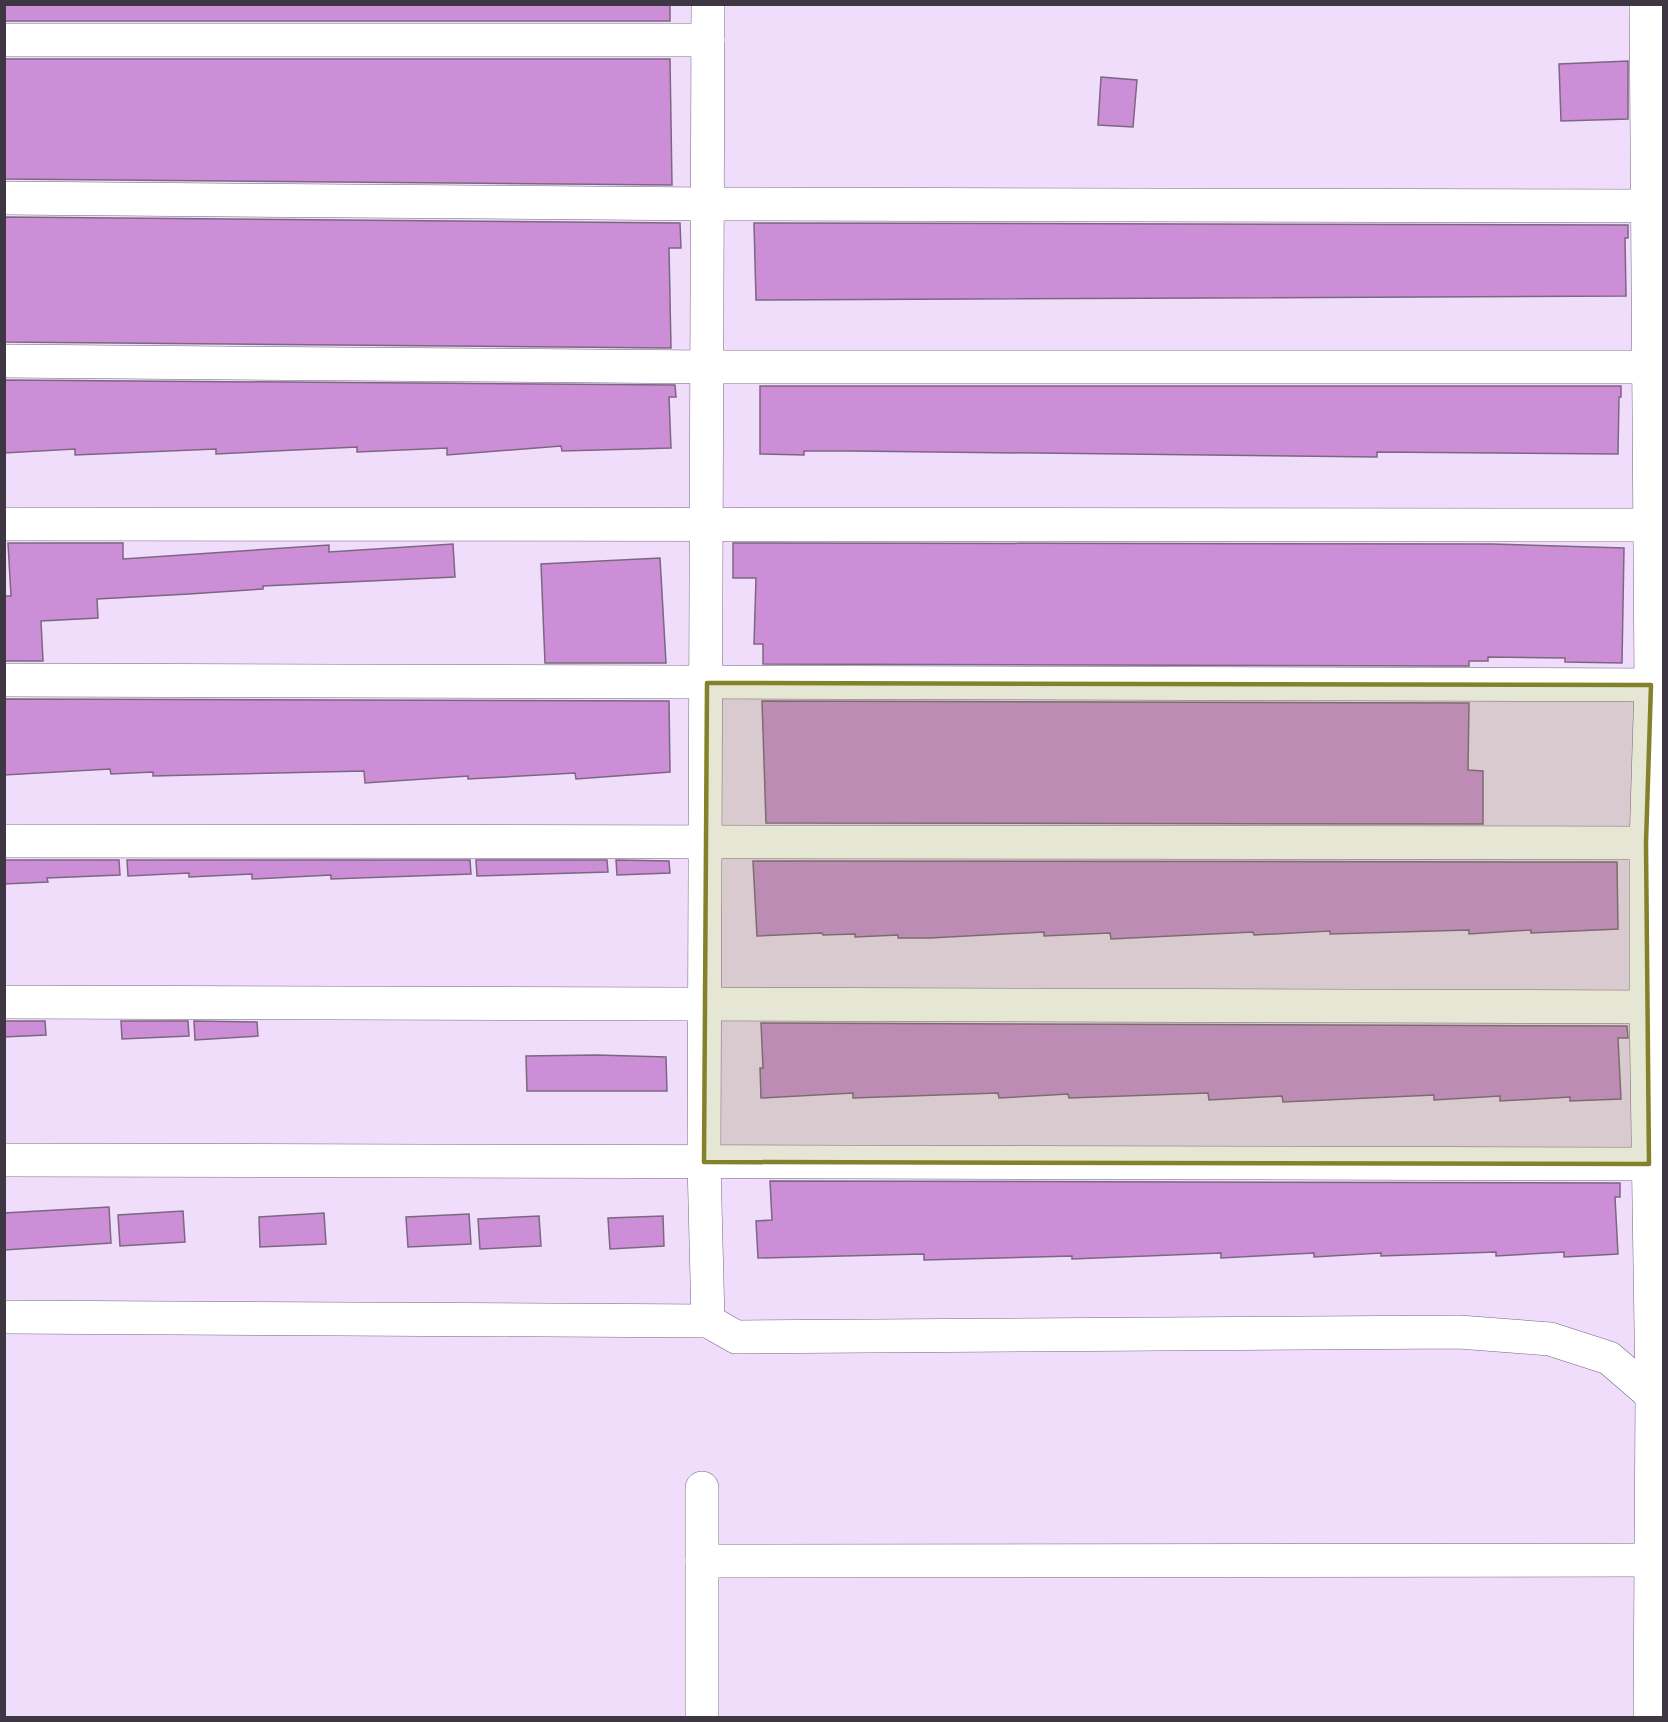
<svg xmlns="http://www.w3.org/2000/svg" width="1668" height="1722" font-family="'Noto Sans',sans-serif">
<rect width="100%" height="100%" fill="#efddfb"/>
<g fill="#cc8fd7" stroke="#7c677f" stroke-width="1.5">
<rect x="4" y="4" width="666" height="17"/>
<path d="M4 59H670L672 185 4 179Z"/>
<path d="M1628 61V119L1561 121 1559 64Z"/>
<path d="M1101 77 1137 80 1133 127 1098 125Z"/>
<path d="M4 217 680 223 681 248H669L671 348 4 342Z"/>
<path d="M754 223 1628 225V238H1625L1626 296 756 300Z"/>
<path d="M4 380 675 385 676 397H669L671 448 562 451 561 446 447 455V448L357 452V447L216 454V449L75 455V449L4 453Z"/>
<path d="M760 386H1621V397H1619L1618 454 1377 452V457L853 451H804V455L760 454Z"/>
<path d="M8 543H123V559L329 545V552L453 544 455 577 263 586V589L189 594 97 599 98 618 41 621 43 661H4V596H11Z"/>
<path d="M733 543 1492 544 1624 548 1622 663 1565 662V658L1488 657V661H1469V666L763 664V644H754L756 578H733Z"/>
<path d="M660 558 666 663H545L541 564Z"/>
<path d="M4 699 669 701 670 772 576 779 575 773 468 779V776L365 783 364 771 153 776V772L111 774 110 769 4 775Z"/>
<path d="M762 701 1469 703 1468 770 1483 771V824L766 823Z"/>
<path d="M4 860H119L120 875 47 878 48 882 4 884Z"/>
<path d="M127 860H470L471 874 331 879V875L252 879V874L189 877V873L128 876Z"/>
<path d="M476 860H607L608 872 477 876Z"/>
<path d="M616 860 669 861 670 873 617 875Z"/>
<path d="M753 861 1617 862 1618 929 1531 933V930L1469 934V930L1330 934V931L1254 935 1253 932 1111 939 1110 933 1044 936V932L930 938H898V935L855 937V934L823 935 822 933 757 936Z"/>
<path d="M4 1021H45L46 1035 4 1037Z"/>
<path d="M121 1021H188L189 1036 122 1039Z"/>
<path d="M194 1021 257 1022 258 1036 195 1040Z"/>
<path d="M761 1023 1627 1026 1628 1038H1618L1621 1099 1570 1101V1097L1500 1101V1096L1434 1100V1095L1283 1102 1282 1096 1209 1100 1208 1093 1069 1098 1068 1094 999 1098 998 1093 853 1098V1093L761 1098 760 1068H763Z"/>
<path d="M597 1055 666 1057 667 1091H527L526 1056Z"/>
<path d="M770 1181 1620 1183V1197H1615L1618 1254 1564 1257V1252L1496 1256V1252L1381 1256V1253L1314 1257V1253L1221 1258V1253L1072 1259V1256L924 1260V1254L758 1258 756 1221 772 1220Z"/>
<path d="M109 1207 111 1243 4 1250V1213Z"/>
<path d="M183 1211 185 1242 120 1246 118 1215Z"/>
<path d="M324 1213 326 1244 260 1247 259 1217Z"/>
<path d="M469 1214 471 1244 408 1247 406 1217Z"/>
<path d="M539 1216 541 1246 480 1249 478 1219Z"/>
<path d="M663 1216 664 1246 610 1249 608 1218Z"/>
</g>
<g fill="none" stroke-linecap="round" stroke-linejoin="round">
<defs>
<g id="minor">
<path d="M708 4 704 1162 708 1321 736 1337 1459 1332 1550 1339 1609 1358 1652 1395 1664 1401"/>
<path d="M1646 4 1651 685 1646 843V1007L1652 1395 1650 1718"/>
<path d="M4 40H708"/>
<path d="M4 198 708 204 1664 206"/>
<path d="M4 361 708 367H1664"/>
<path d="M4 524 1664 525"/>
<path d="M4 680 1664 685"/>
<path d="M4 841 1664 843"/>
<path d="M4 1002 1664 1007"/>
<path d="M4 1160 1649 1164"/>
<path d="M4 1317 708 1321"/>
<path d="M702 1488V1718"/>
<path d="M702 1561 1664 1560"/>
</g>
</defs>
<use href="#minor" stroke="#766681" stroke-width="34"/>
<use href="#minor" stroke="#fff" stroke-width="33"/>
</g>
<path fill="#83822a" fill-opacity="0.2" stroke="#83822a" stroke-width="4.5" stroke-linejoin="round" d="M707 683 1651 685 1646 843 1649 1164 704 1162Z"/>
<rect width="1668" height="1722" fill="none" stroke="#3e3642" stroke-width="12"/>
</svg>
